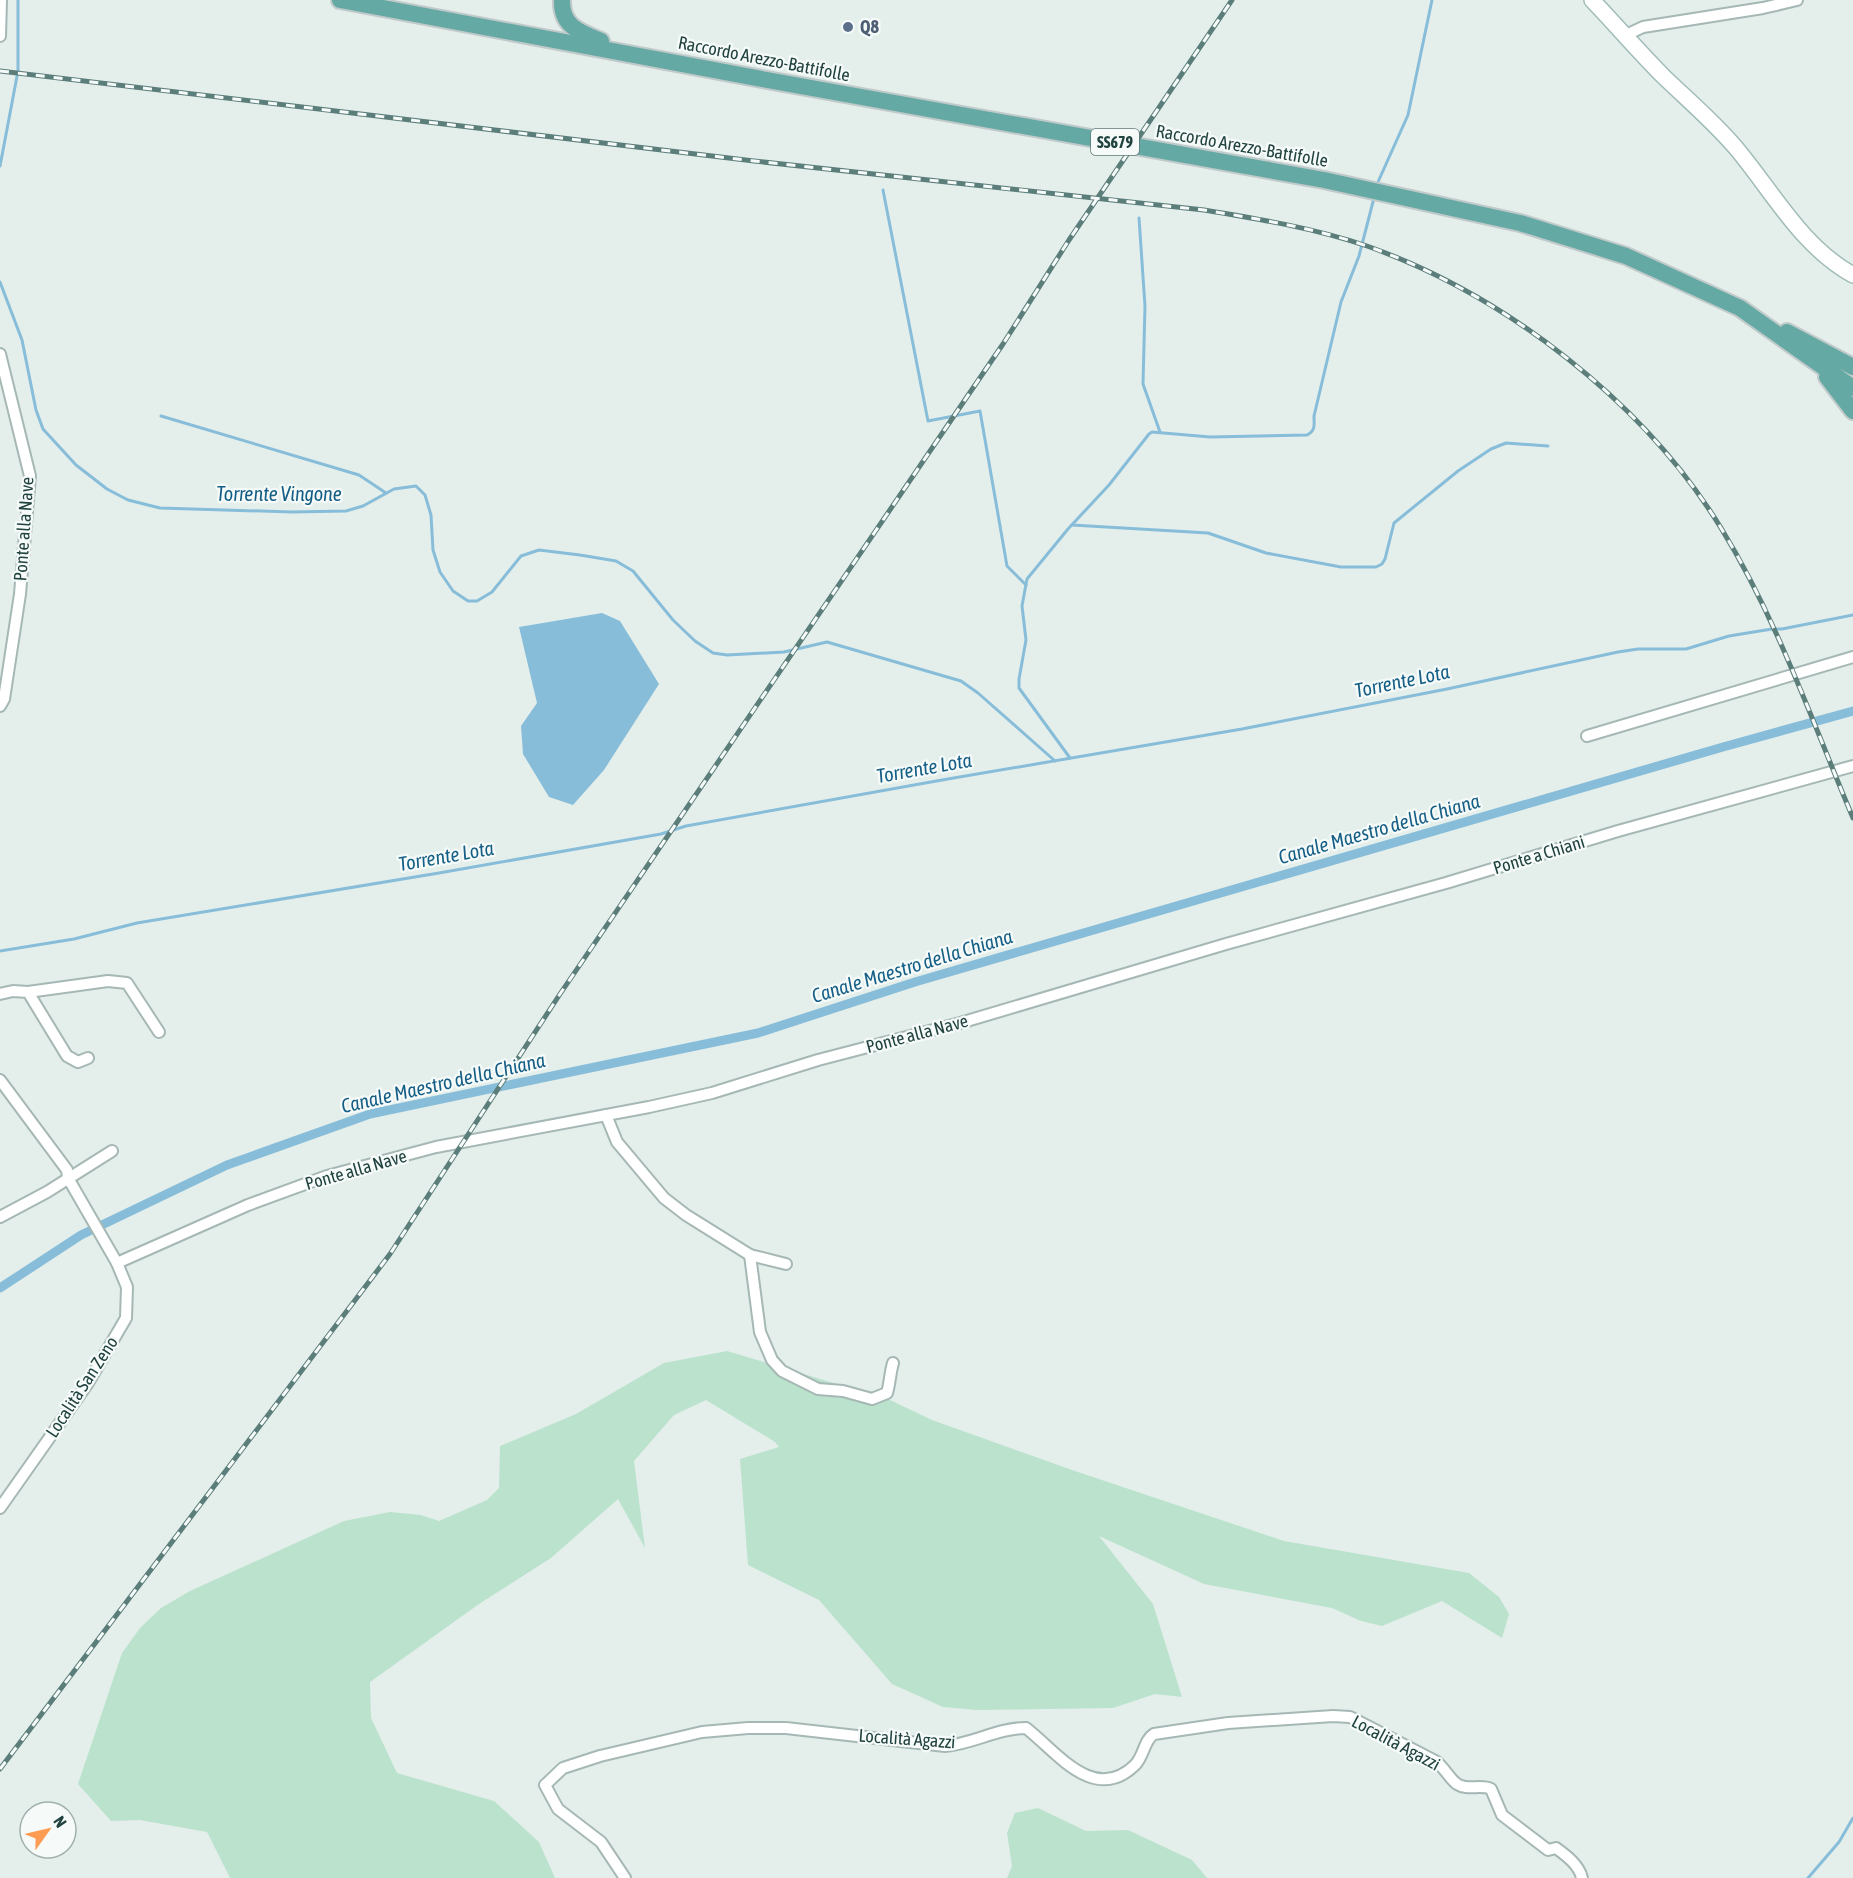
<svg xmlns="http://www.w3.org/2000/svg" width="1853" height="1878" font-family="'Asap Condensed',sans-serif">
<rect width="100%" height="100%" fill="#e4efec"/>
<g fill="#bbe2cd">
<path d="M727 1351 890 1400 932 1420 1072 1470 1284 1541 1469 1573 1499 1597 1509 1614 1502 1638 1442 1601 1382 1626 1361 1621 1332 1608 1204 1584 1099 1536 1153 1604 1182 1697 1155 1694 1113 1708 976 1710 943 1707 892 1684 819 1600 748 1565 740 1459 779 1447 775 1442 706 1400 674 1415 634 1461 645 1548 618 1499 551 1558 479 1604 370 1682 371 1718 397 1773 494 1801 539 1842 555 1878H230L207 1832 140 1820 111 1821 78 1784 122 1653 140 1628 161 1608 190 1591 344 1521 390 1512 421 1515 439 1521 487 1500 499 1488 500 1446 576 1414 664 1363Z"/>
<path d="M1038 1808 1086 1831 1128 1830 1192 1860 1207 1878H1007L1012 1866 1007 1833 1015 1813Z"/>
</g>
<path fill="#88bdd9" d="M602 613 620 621 659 684 604 770 573 805 549 797 523 754 521 726 537 703 519 627Z"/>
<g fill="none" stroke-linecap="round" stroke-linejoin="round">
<g stroke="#88bdd9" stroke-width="3">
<path d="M0 166 18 71V0"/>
<path d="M1378 182 1408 115 1432 0"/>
<path d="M883 190 928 421 980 411 1007 566 1026 585"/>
<path d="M1139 218 1145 306 1143 384 1160 432"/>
<path d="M0 282 22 340 36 410 43 429 76 465 107 489 128 500 160 508 292 512 346 511 363 506 394 489 416 486 425 495 431 515 433 550 440 572 453 591 468 601H477L492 592 521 556 539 550 580 555 616 561 633 571 673 620 695 641 713 653 727 655 784 652 827 642 961 681 978 693 1055 761"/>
<path d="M161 416 359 475 386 493"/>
<path d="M1072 525 1208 533 1266 553 1341 567H1376L1382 564 1385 559 1394 523 1458 471 1491 449 1506 443 1548 446"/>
<path d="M1070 758 1019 688V679L1026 640 1022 606 1027 579 1068 529 1109 485 1149 434 1152 432 1210 437 1307 435C1316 430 1314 425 1314 416L1341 302 1359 256 1374 198"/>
<path d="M0 951 74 939 137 923 439 873 661 834 686 826 942 780 1242 729 1447 689 1618 652 1638 649H1686L1729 636 1772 629H1782L1853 615"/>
<path d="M1808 1878 1839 1842 1853 1818"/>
</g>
<path stroke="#88bdd9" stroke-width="9" d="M0 1288 81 1235 227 1165 370 1114 758 1033 915 982 1723 747 1853 711"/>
<defs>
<g id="minor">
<path d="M1626 35 1643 27 1763 8 1797 0"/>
<path d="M0 36 1 0"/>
<path d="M0 354 30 476 20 594 4 699 0 706"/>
<path d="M1587 736 1853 657"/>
<path d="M28 992 108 981 127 983 159 1032"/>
<path d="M0 994 13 991 28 992 67 1056 78 1062 88 1058"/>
<path d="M0 1080 67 1170 68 1178 117 1263 127 1287 126 1318 88 1383 0 1508"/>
<path d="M606 1115 617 1142 664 1198 686 1215 750 1255 786 1264"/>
<path d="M0 1217 47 1192 112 1151"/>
<path d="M750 1255 760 1332 772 1360 782 1371 818 1389 843 1391 872 1399 887 1393C890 1383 890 1373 893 1363"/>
<path d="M117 1263 248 1205 327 1176 436 1147 649 1107 712 1093 818 1060 960 1023 1226 944 1446 883 1618 831 1853 766"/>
<path d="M625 1878 601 1842 558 1809 545 1785 563 1768 600 1756 702 1732 748 1728H786L945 1746C973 1744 997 1728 1026 1728 1056 1751 1094 1805 1135 1765 1144 1756 1144 1740 1154 1734L1228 1723 1333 1716 1350 1717 1437 1762C1444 1768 1451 1780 1457 1784 1467 1791 1481 1784 1491 1789L1502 1815 1548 1850 1556 1848C1567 1856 1579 1865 1582 1878"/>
</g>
<path id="secondary" d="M1592 0C1616 25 1639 52 1664 77 1688 100 1714 122 1736 148 1773 192 1801 246 1853 275"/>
<g id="primary">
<path d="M340 0 767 80 1324 180 1520 223 1626 256 1740 308 1853 388"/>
<path d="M562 0C561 26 579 32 601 41"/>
<path d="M1787 332 1853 367"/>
<path d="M1827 377 1853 411"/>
</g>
</defs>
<use href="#minor" stroke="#a6b8b5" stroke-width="14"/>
<use href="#secondary" stroke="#a1bcb8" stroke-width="18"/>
<use href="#primary" stroke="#c1caca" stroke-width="20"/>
<use href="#minor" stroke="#fff" stroke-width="10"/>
<use href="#secondary" stroke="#fff" stroke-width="15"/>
<use href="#primary" stroke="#65a9a4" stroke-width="16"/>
<defs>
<g id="rail">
<path d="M0 71 754 161 1204 210C1259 219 1314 228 1367 246 1505 295 1644 402 1721 528 1777 619 1812 721 1853 818"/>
<path d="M0 1769 390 1254 560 994 1003 344 1069 240 1232 0"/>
</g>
</defs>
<use href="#rail" stroke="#5c7e7b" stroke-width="5"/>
<use href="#rail" stroke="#f6fbf9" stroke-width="3" stroke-dasharray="9" stroke-linecap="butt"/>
</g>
<circle fill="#5c6f8a" stroke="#f6fbf9" stroke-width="2" cx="848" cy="27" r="6"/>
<g text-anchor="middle" stroke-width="4.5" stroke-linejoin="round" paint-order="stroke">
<rect fill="#f6fbf9" stroke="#617a78" stroke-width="1.5" x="1091" y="129" width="48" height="26" rx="4.5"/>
<g font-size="16" font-weight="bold" fill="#214340">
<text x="1115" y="148">SS679</text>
</g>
<g font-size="18" font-weight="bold" fill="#4e5e75" stroke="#f6fbf9" text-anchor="start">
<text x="860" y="33">Q8</text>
</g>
<g font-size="18" fill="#214340" stroke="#f6fbf9">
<text transform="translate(764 59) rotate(11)" y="6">Raccordo Arezzo-Battifolle</text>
<text transform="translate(1242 146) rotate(10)" y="6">Raccordo Arezzo-Battifolle</text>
<text transform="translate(24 529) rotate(-86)" y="6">Ponte alla Nave</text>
<text transform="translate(1539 855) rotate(-17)" y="6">Ponte a Chiani</text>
<text transform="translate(917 1034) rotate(-15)" y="6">Ponte alla Nave</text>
<text transform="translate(356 1170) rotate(-16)" y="6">Ponte alla Nave</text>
<text transform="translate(82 1387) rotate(-57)" y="6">Località San Zeno</text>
<text transform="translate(907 1739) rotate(4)" y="6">Località Agazzi</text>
<text transform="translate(1396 1743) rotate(28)" y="6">Località Agazzi</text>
</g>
<g font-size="20" font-style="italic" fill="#155e86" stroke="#f6fbf9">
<text x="279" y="501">Torrente Vingone</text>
<text transform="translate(1402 681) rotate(-12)" y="7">Torrente Lota</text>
<text transform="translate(924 768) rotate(-10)" y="7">Torrente Lota</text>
<text transform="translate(1379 829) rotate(-16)" y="7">Canale Maestro della Chiana</text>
<text transform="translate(446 856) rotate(-10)" y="7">Torrente Lota</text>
<text transform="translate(912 966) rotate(-17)" y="7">Canale Maestro della Chiana</text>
<text transform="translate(443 1083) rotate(-13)" y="7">Canale Maestro della Chiana</text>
</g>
</g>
<g transform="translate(48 1830) rotate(56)"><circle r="28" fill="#f6fbf9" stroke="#a1b1af" stroke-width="1.5"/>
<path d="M0-4.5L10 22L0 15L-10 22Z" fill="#ff9c53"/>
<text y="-9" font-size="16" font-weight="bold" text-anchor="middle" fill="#214340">N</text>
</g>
</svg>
